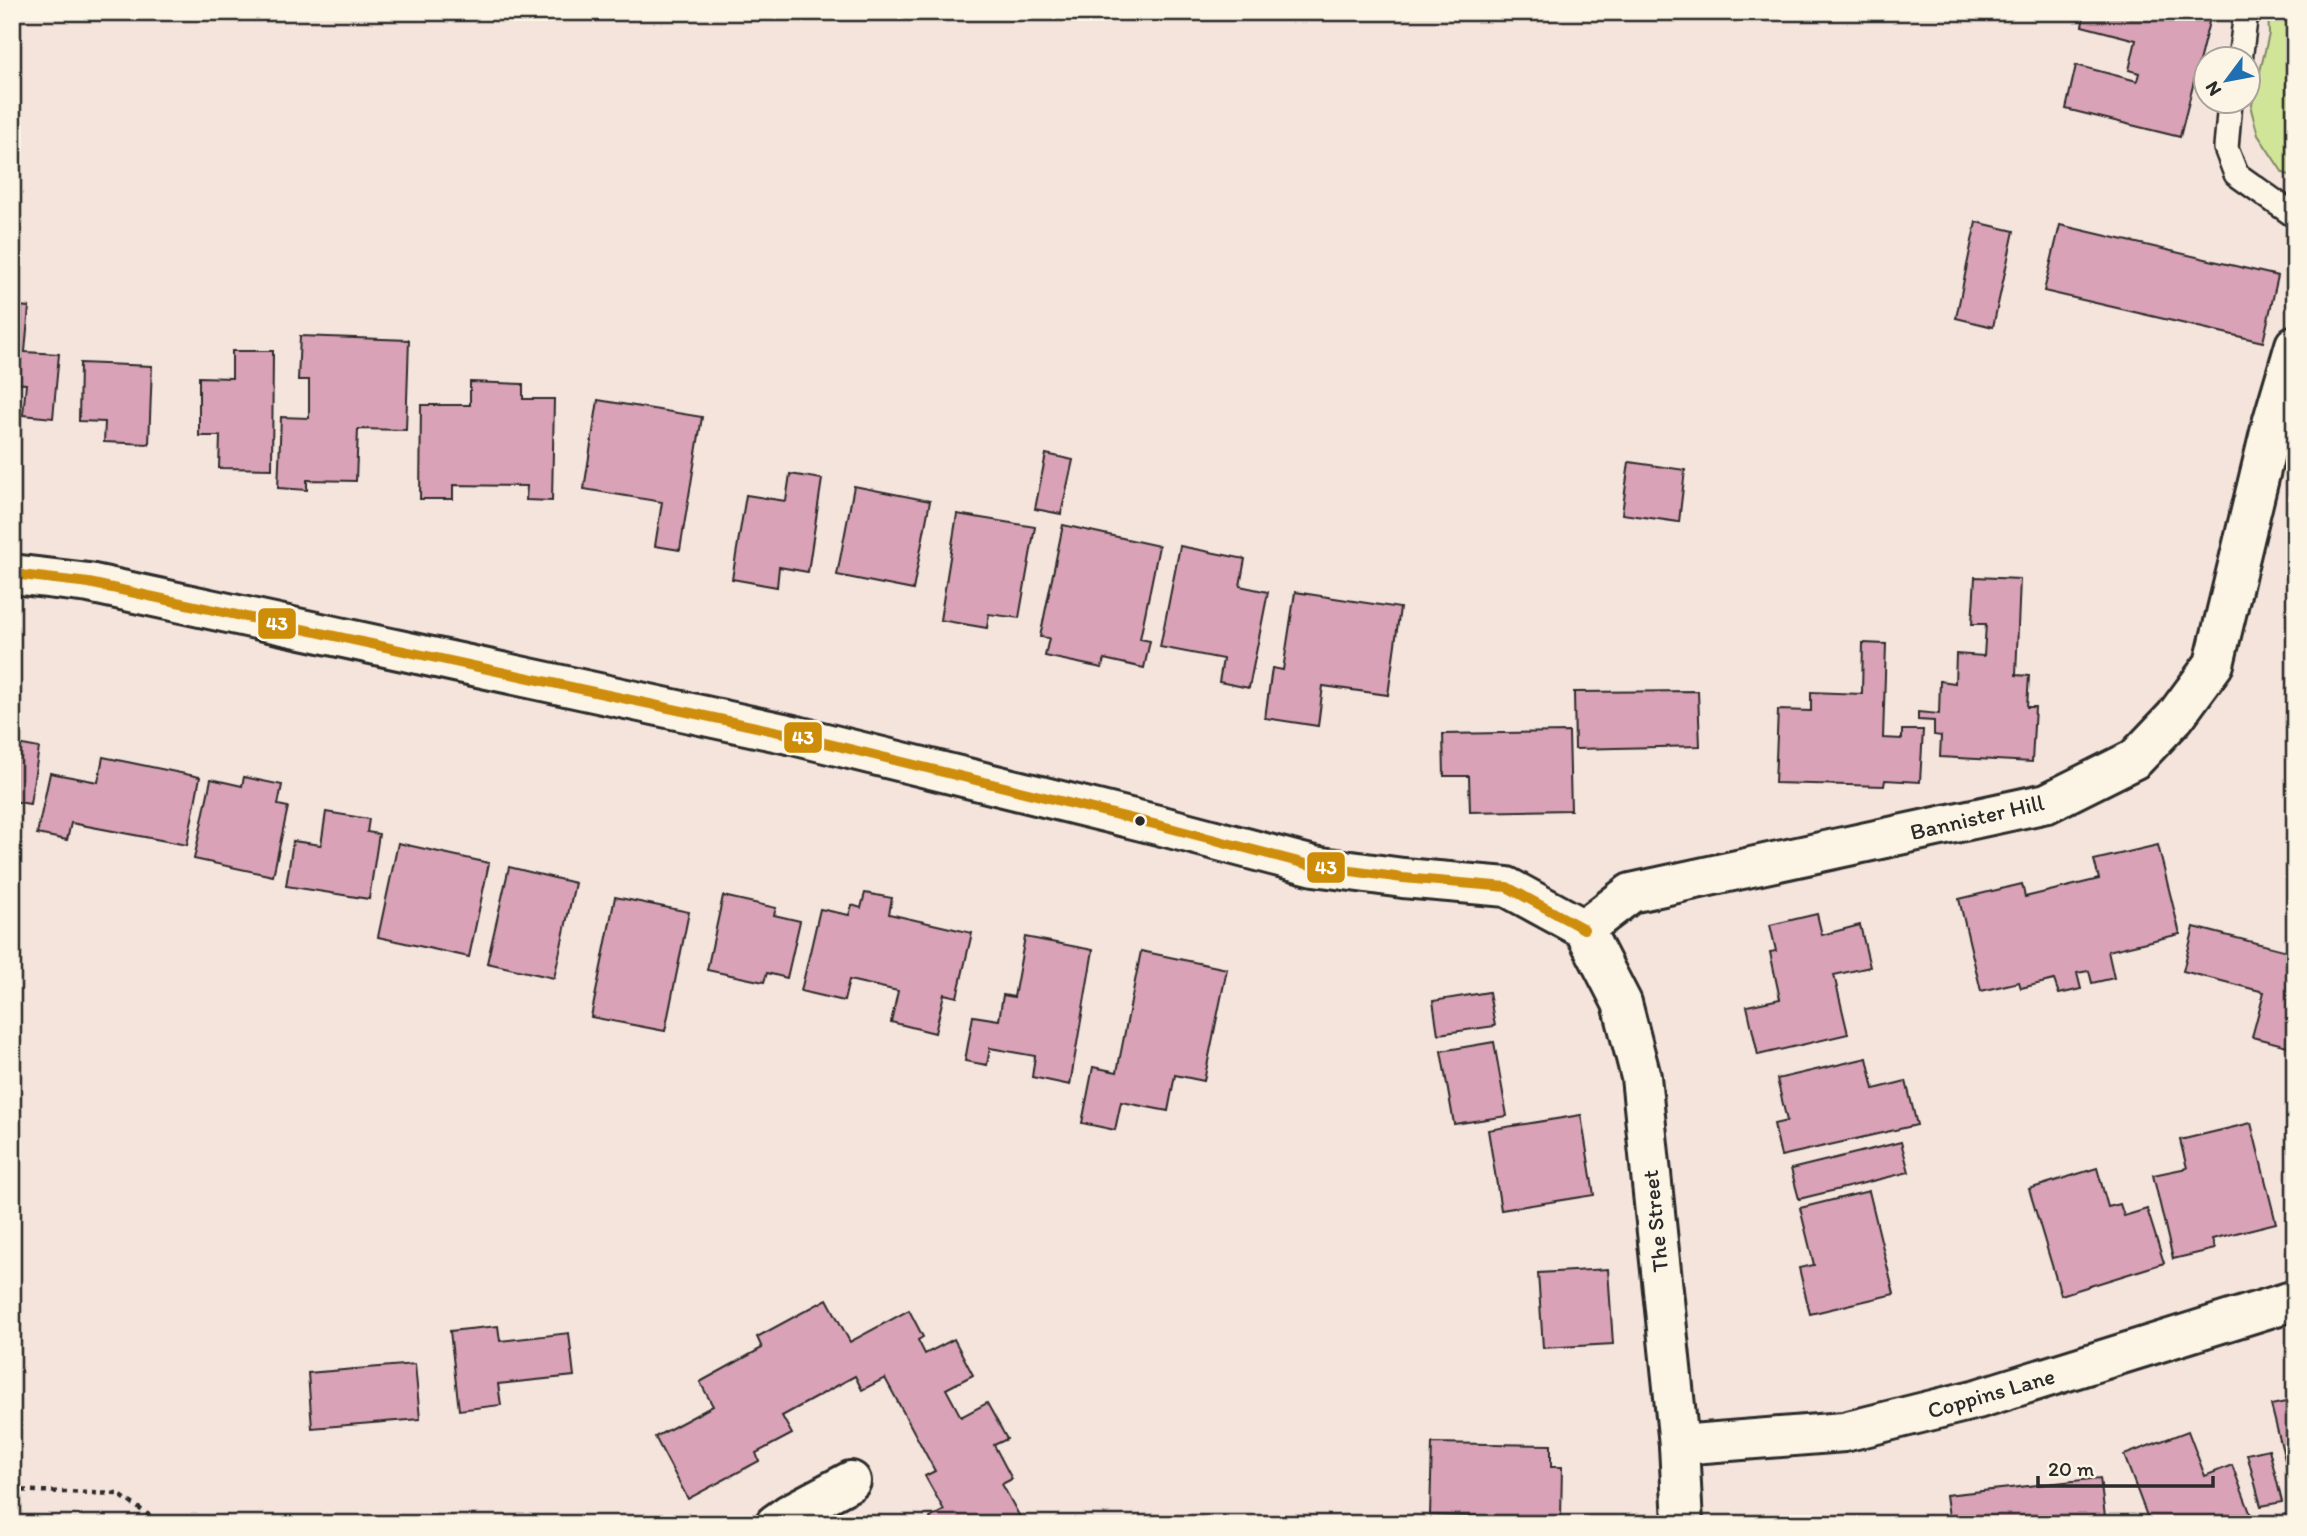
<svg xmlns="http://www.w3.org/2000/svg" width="2307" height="1536" font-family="Itim,sans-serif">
<rect width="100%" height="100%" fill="#f5e4dc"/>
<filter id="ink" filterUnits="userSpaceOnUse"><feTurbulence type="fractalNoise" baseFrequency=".0143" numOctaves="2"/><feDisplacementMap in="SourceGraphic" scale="14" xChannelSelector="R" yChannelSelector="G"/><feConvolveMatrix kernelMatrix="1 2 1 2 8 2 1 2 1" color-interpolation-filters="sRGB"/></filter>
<g filter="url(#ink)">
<path fill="#d1e599" stroke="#7e8862" stroke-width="2" d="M2268 12H2295V177L2283 173 2258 135 2251 109 2269 34Z"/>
<g fill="#d9a2b6" stroke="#2b2b2b" stroke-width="2">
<path d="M2085 12H2226L2224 17 2211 14 2180 137 2066 109 2076 65 2137 81 2139 73 2129 70 2136 40 2082 26Z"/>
<path d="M1976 222 2014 231 1993 327 1956 318Z"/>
<path d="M2060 225 2278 276 2263 342 2044 291Z"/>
<path d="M12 284 20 285 18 306 29 307 25 352 59 354 53 418 23 415 26 384 12 383Z"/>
<path d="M300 336 409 340 406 430 358 429 356 481 307 480V490L278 488 281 417 309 418V380H298Z"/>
<path d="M232 351H273L272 469 219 468 220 436H199V377L232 378Z"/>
<path d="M80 363 152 366 149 444 104 442 105 422 79 421Z"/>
<path d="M470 382 523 384V399H554L552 501 526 500 527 486 453 485V499H420L421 405H470Z"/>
<path d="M598 400 702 417 680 550 655 546 662 502 584 489Z"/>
<path d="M1046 454 1073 460 1061 514 1035 509Z"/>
<path d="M1629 462 1685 470 1679 522 1622 514Z"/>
<path d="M790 474 822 479 808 572 779 567 777 587 732 579 746 495 786 501Z"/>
<path d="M854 486 930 501 913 590 837 575Z"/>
<path d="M957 514 1035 527 1019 618 989 614 987 628 940 620Z"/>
<path d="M1063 525 1159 546 1140 639 1150 641 1144 668 1104 659 1102 668 1045 656 1049 638 1040 637Z"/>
<path d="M1180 546 1245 559 1240 586 1268 592 1249 688 1219 682 1223 659 1160 647Z"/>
<path d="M1975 577 2020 579 2016 675 2029 676 2027 707H2035L2032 762 1940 757 1941 736 1934 735V721L1918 720V712L1939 714 1940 681 1955 683 1956 654 1984 656 1986 624H1972Z"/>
<path d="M1295 592 1400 608 1388 695 1323 686 1318 726 1265 718 1272 668 1283 670Z"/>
<path d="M1863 643 1886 644 1883 738 1902 739V730H1923L1920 782 1885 780 1884 786 1775 783 1778 710 1811 711V692L1862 694Z"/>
<path d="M1698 691 1700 746 1575 749 1574 692Z"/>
<path d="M1569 732 1571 810 1470 812 1469 776H1444L1443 734Z"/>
<path d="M12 743 39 748 30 804 12 801Z"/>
<path d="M103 757 200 777 187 845 71 823 67 840 37 834 50 773 98 782Z"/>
<path d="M244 777 282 785 278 805 288 807 273 876 194 859 211 779 242 786Z"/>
<path d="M326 812 369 819 367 832 379 834 369 899 286 886 293 841 321 845Z"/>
<path d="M398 843 489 863 469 957 378 937Z"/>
<path d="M2158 845 2180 934 2108 951 2114 978 2092 983 2089 971 2077 973 2081 989 2059 994 2054 980 2021 988 2019 982 1981 991 1959 899 2022 884 2025 897 2099 879 2094 860Z"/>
<path d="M509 867 575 883 554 978 487 963Z"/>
<path d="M865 893 892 898 889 914 972 933 957 997 944 994 935 1033 891 1022 898 991 849 980 844 1001 801 991 820 909 849 915 852 905 861 908Z"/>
<path d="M723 896 776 908 774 915 800 921 787 978 767 973 764 982 707 970Z"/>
<path d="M615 897 689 912 665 1031 591 1017Z"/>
<path d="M1817 914 1822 935 1860 925 1870 967 1834 975 1848 1034 1758 1055 1747 1006 1780 999 1770 952 1776 951 1770 925Z"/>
<path d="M2194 927 2295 953V1048L2252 1037 2264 992 2183 971Z"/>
<path d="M1025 937 1093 950 1070 1085 1032 1077 1035 1056 990 1048 987 1065 965 1061 973 1016 999 1020 1003 995 1014 997Z"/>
<path d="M1141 951 1227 969 1204 1081 1175 1075 1168 1111 1121 1102 1115 1130 1082 1123 1093 1067 1117 1072Z"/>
<path d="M1489 992 1495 1026 1438 1034 1433 1001Z"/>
<path d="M1494 1042 1507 1116 1454 1124 1441 1051Z"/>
<path d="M1867 1058 1874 1089 1906 1081 1917 1125 1781 1156 1774 1124 1787 1121 1777 1079Z"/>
<path d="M1581 1115 1594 1195 1501 1210 1488 1130Z"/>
<path d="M2251 1123 2276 1223 2212 1239 2215 1249 2173 1259 2153 1175 2187 1168 2180 1140Z"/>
<path d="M1901 1142 1909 1172 1799 1199 1791 1169Z"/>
<path d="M2097 1168 2108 1207 2120 1204 2124 1216 2147 1209 2164 1263 2061 1295 2029 1189Z"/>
<path d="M1869 1191 1894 1294 1810 1314 1799 1268 1814 1265 1800 1208Z"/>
<path d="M1608 1269 1613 1344 1543 1348 1538 1273Z"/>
<path d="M827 1299 850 1342 909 1310 923 1337 918 1340 925 1354 954 1339 973 1375 946 1389 961 1417 987 1403 1007 1439 994 1445 1012 1479 1002 1484 1020 1517 1007 1524H934L930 1518 944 1510 925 1476 935 1471 885 1378 862 1390 855 1376 782 1416 792 1434 756 1453 759 1461 688 1499 655 1437 713 1406 700 1382 762 1348 757 1337Z"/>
<path d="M498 1326 500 1341 569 1333 574 1376 498 1384 501 1405 459 1410 450 1331Z"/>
<path d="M415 1364 420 1419 312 1428 308 1373Z"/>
<path d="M2295 1400V1499L2271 1405Z"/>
<path d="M2188 1431 2205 1476 2232 1465 2252 1518 2235 1524H2150L2124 1455Z"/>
<path d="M1432 1443 1551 1445V1467H1562L1561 1518 1430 1515Z"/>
<path d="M2269 1449 2282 1502 2261 1506 2247 1454Z"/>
<path d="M2100 1478 2106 1524H1950L1946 1495Z"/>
</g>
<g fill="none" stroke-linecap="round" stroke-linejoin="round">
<defs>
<g id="lane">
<path d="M2240 60 2246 12"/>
<path d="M2230 102 2226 148 2236 174 2295 216"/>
</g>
<g id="street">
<path d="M12 574 89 583 793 735 1166 827 1314 866 1403 878 1507 887 1584 929"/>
<path d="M1584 929 1631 893 2047 803 2135 759 2175 717 2214 664 2273 420 2295 345"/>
<path d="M1584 929 1622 1003 1641 1077 1679 1445 1683 1524"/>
<path d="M1679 1445 1844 1432 1977 1399 2295 1300"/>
<path d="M775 1524 789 1514 851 1481"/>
</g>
</defs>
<use href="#lane" stroke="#2b2b2b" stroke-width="28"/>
<use href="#street" stroke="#2b2b2b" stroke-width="44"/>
<path stroke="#2b2b2b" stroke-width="4.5" stroke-dasharray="5 5" stroke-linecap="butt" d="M12 1490 118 1494 162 1524"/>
<use href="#lane" stroke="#fcf5e5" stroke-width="23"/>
<use href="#street" stroke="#fcf5e5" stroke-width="38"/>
<defs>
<path id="bus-1" d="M12 574 89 583 793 735 1166 827 1314 866 1403 878 1507 887 1584 929"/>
</defs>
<use href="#bus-1" stroke="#fcf5e5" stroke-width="16"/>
<use href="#bus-1" stroke="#ce8d09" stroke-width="10"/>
</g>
</g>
<circle fill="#2b2b2b" stroke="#fcf5e5" stroke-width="2.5" cx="1140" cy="821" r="6"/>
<g text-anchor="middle" stroke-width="5" stroke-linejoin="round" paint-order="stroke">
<g font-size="23" fill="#2b2b2b" stroke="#fcf5e5">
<text transform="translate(1977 817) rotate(-13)" y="8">Bannister Hill</text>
<text transform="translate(1655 1221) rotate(-96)" y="8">The Street</text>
<text transform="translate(1991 1393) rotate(-16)" y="8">Coppins Lane</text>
</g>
</g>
<g stroke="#fcf5e5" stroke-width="2.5">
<rect x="257" y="607" width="40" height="33" rx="7" fill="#ce8d09"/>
<rect x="783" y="721" width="40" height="33" rx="7" fill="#ce8d09"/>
<rect x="1306" y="851" width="40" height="33" rx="7" fill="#ce8d09"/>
</g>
<g font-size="19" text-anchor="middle" font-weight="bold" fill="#fff">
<text x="277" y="630">43</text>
<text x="803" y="744">43</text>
<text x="1326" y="874">43</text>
</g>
<rect width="2307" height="1536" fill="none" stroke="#fcf5e5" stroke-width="42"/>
<rect x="21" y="21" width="2265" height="1494" fill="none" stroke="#2b2b2b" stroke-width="2.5" filter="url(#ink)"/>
<g transform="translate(2227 80) rotate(238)"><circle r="33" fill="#fcf5e5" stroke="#a8a49b" stroke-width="2"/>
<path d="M0-5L12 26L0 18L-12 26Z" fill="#1f6fb2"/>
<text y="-10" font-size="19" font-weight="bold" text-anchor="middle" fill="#2b2b2b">N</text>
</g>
<path d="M2038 1476v10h175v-10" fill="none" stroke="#2b2b2b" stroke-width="3.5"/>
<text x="2048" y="1476" font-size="21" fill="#2b2b2b" stroke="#fcf5e5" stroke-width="5" paint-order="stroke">20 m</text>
</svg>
